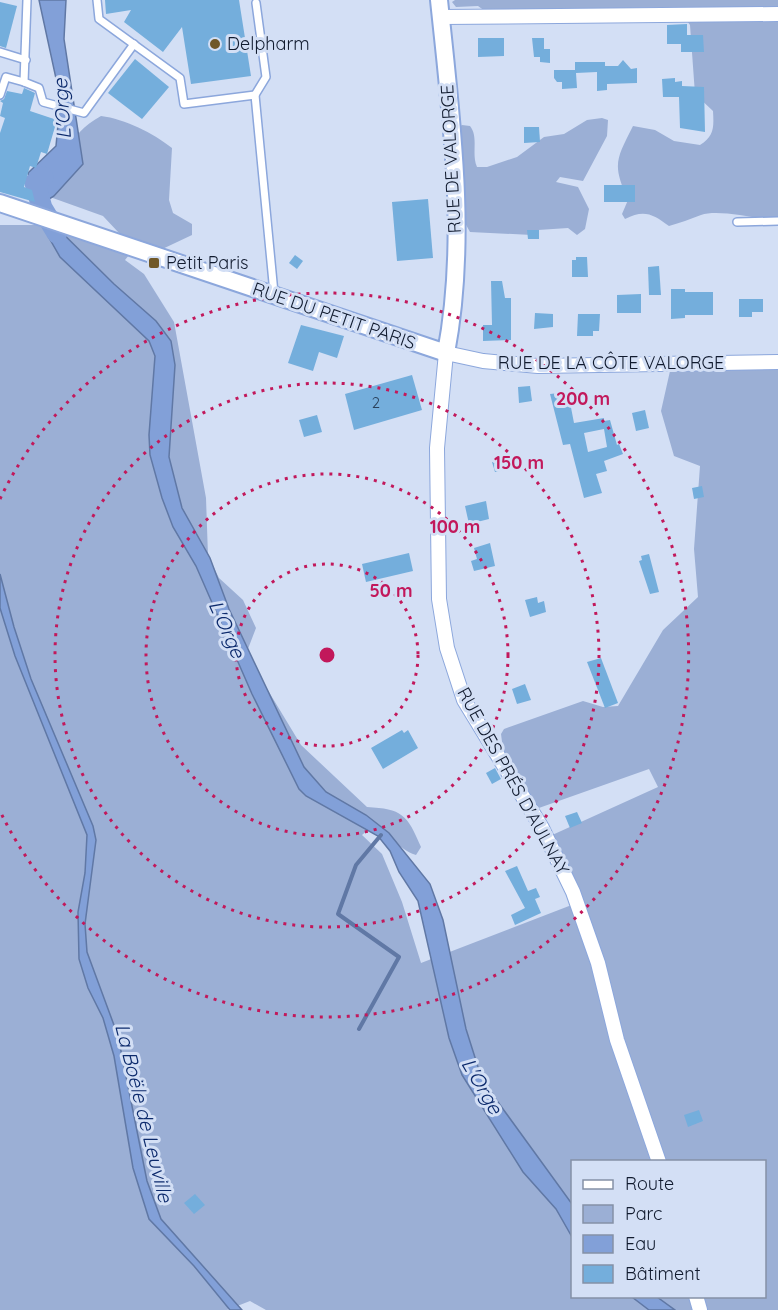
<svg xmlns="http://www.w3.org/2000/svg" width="778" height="1310" font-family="Quicksand,sans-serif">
<rect width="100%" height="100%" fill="#d3dff5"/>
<g fill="#9bafd5" fill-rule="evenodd">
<path d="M455 0H778V221C758 219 719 209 701 215 690 219 680 223 669 226 653 214 644 209 625 219L622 214 628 200C612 164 616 160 633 126L655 130 674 141 700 145C714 136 714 128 713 111L695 94 690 25 677 7 485 11 478 6 456 7 452 2Z"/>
<path d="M101 116C125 119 153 133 172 148L169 200 173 213 192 224V235L156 252 133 250 125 260 144 274 174 322 206 498 208 556 219 578 243 600 256 628 246 654 301 745 367 807C402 809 407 814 421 847L416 855C396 849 393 831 369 829L362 835 382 854 402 902 421 963 582 901 550 836 658 787 649 769 536 809 504 757 501 734 504 729 583 701 603 707 618 706 663 630 698 597 694 549 700 466 674 456 661 411 670 371 706 368 778 366V1310H266L250 1301 227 1310H0V225H53L109 249 119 233 103 216 50 197C63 162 66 135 101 116ZM572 1162H764V1296H572Z"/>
<path d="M602 118 608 120 607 136 583 181 560 177 556 182 578 187 589 209 585 229 577 235 568 228 538 230 532 235 470 232 465 223 458 128 462 125 470 126C479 137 471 154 477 167H487L517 157 544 137 564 134 587 120Z"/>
</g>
<g fill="#82a0d8" stroke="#6078a5" stroke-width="1.5">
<path d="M39 0H66L64 39 83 164 54 196 46 201V207L40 201 35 202 28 173 56 146 59 114 57 83Z"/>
<path d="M40 211 114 284 156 321 171 341 175 365 169 457 182 508 210 558 229 609 304 767 326 792 366 815 389 833 430 884 443 920 466 1029 478 1067 495 1098 572 1204V1237L556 1209 523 1172 462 1075 449 1038 418 901 399 872 390 851 378 836 306 796 299 789 252 694 196 566 173 527 162 498 150 455 149 435 155 356 149 341 60 257 48 236Z"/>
<path d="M0 574 14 627 31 679 93 826 96 840 85 924 87 952 118 1036 147 1181 161 1219 242 1310H230L194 1266 149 1219 133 1168 114 1056 103 1018 88 988 79 959 78 912 85 873 87 835 15 656 0 608Z"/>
<path d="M632 1297H657L675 1310H649Z"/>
</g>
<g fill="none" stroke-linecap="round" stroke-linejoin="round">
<path stroke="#6078a5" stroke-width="4" d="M359 1029 399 957 338 914 356 865 381 835"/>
<path stroke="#82a0d8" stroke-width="21" d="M43 177 35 183 42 208 57 233"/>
</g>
<g fill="#74aedc" fill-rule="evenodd">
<path d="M105 0H239L251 76 191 84 182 27 163 52 124 22 131 10 106 14Z"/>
<path d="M0 2 17 6 6 48 0 46Z"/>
<path d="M687 24V35H703L704 52H681V44H667V25Z"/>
<path d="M478 38H504V56L478 57Z"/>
<path d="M532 38H544V49H550V63L540 62V57H534Z"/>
<path d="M135 59 169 87 142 119 108 93Z"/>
<path d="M623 60 631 69 637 68V83L607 84V90L597 91V72L576 73 577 88 562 89V82H557L554 78V70H575V62H605V66H618Z"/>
<path d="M675 78V82L682 81V86L704 87 705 132 680 128 679 97H663L662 79Z"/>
<path d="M24 88 35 93 30 111 57 120 47 154 41 152 36 168 30 166 24 187 32 190 35 202 0 192V133L5 118 0 116 3 103 0 101 4 99 7 91 22 94Z"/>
<path d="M524 127H539L540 142 524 143Z"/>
<rect x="604" y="185" width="31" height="17"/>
<path d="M428 199 433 258 397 261 392 202Z"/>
<path d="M527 230H539V239H528Z"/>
<path d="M295 255 303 261 297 269 289 263Z"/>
<path d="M576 257H587L588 277H572V260H576Z"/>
<path d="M659 266 661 295H649L648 267Z"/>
<path d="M491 281H502L505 298H511V340L483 341V325H492Z"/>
<path d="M671 289H685V292H713V315H685V318L671 319Z"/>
<path d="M641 294V313H617V295Z"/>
<path d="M739 299H763V312H752V317H739Z"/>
<path d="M535 313 553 314V327L534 329Z"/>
<path d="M578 314H600L599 331H593V336H577Z"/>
<path d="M301 325 344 336 337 358 319 352 313 371 288 363Z"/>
<path d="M412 375 422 410 354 430 345 394Z"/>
<path d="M530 386 532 401 519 403 518 387Z"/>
<path d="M568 392 574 423 604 418V421L610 420 617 445 619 444 623 454 604 461 607 471 596 474 602 493 584 498 570 444 563 445 550 394ZM604 429 607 447 588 452 584 433Z"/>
<path d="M645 410 649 428 636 431 632 413Z"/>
<path d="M317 415 322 432 304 437 299 420Z"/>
<path d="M510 458 513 468 495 472 492 462Z"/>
<path d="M702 486 704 497 694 499 692 488Z"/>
<path d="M486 501 489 519 469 524 465 506Z"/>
<path d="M490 543 495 566 474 571 471 561 477 559 474 548Z"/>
<path d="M409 553 413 571 366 582 362 564Z"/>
<path d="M649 554 659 592 650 594 639 561 642 560 641 556Z"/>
<path d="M537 597 538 603 544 601 546 612 530 617 525 600Z"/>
<path d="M601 658 618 703 605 708 587 662Z"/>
<path d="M525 684 531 700 517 704 512 689Z"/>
<path d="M402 730 404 733 408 730 418 748 383 769 371 748Z"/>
<path d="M495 768 501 779 492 784 486 773Z"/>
<path d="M577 812 582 823 570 828 565 816Z"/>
<path d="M517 866 528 891 536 888 540 897 535 899 541 913 515 925 511 915 525 908 505 871Z"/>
<path d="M699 1110 703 1121 688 1127 684 1115Z"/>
<path d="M195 1194 205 1205 194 1214 184 1203Z"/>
</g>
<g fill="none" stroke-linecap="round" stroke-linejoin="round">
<defs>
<g id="service">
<path d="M27 0 24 82 39 88 43 102 84 113 134 44"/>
<path d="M97 0 99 19 180 78 184 104 255 95 274 293"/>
<path d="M0 52 26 60"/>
<path d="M0 95 6 77 24 82"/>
<path d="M255 95 266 77 256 3"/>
<path d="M737 222 778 221"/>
</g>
<g id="minor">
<path d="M441 17 778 14"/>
<path d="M659 1162 617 1040 598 963 573 892 542 828 464 700 447 648 439 599 437 448 446 353 483 361 538 366 778 362"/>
<path d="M696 1296 700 1310"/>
</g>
<path id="tertiary" d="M0 203 446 353C468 238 451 116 439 0"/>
</defs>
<use href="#service" stroke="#8ca7dc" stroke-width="10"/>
<use href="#minor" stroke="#8ca7dc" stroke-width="16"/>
<use href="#tertiary" stroke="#8ca7dc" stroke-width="20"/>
<use href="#service" stroke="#fff" stroke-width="7"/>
<use href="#minor" stroke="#fff" stroke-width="14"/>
<use href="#tertiary" stroke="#fff" stroke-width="16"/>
</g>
<g fill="none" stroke="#c2185b" stroke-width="3" stroke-dasharray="3 6">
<circle cx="327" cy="655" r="91"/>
<circle cx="327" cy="655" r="181"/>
<circle cx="327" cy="655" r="272"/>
<path d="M0 499A362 362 0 1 1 0 811"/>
</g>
<g fill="#705828" stroke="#d3dff5" stroke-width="2">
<circle cx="215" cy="44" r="6"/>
<rect x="148" y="257" width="12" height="12" rx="3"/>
</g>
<g text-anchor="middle" stroke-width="6" stroke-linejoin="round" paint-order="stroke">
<g font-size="15" fill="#2a405a">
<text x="376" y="408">2</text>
</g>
<g font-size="18" fill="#111b2f" stroke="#d3dff5" text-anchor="start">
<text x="227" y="50">Delpharm</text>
<text x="166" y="269">Petit Paris</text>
</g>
<g font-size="18" fill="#111b2f" stroke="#d3dff5">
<text transform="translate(451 159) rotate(-93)" y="6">RUE DE VALORGE</text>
<text transform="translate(334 316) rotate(19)" y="6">RUE DU PETIT PARIS</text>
<text x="611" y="369">RUE DE LA CÔTE VALORGE</text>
<text transform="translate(513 781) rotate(61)" y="6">RUE DES PRÉS D'AULNAY</text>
</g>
<g font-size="20" font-style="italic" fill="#0c2a6c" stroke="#d3dff5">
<text transform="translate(62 109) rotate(-94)" y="7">L'Orge</text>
<text transform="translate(227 629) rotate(66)" y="7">L'Orge</text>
<text transform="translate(482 1086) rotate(60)" y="7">L'Orge</text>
<text transform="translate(144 1113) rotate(76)" y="7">La Boële de Leuville</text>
</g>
</g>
<circle cx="327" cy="655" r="9" fill="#c2185b" stroke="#d3dff5" stroke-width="3"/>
<g font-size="18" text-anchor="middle" font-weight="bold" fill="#c2185b" stroke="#d3dff5" stroke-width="6" stroke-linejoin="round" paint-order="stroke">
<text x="583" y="405">200 m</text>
<text x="519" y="469">150 m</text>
<text x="455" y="533">100 m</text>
<text x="391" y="597">50 m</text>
</g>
<rect x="571" y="1160" width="195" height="138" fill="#d3dff5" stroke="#8591a6" stroke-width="1.5"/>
<rect x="583" y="1180" width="30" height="9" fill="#ffffff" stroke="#8591a6" stroke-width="1.5"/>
<text x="625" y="1190" font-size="18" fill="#111b2f">Route</text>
<rect x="583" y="1205" width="30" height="18" fill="#9bafd5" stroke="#8591a6" stroke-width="1.5"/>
<text x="625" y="1220" font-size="18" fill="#111b2f">Parc</text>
<rect x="583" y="1235" width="30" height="18" fill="#82a0d8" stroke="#8591a6" stroke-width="1.5"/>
<text x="625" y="1250" font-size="18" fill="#111b2f">Eau</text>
<rect x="583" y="1265" width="30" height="18" fill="#74aedc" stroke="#8591a6" stroke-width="1.5"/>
<text x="625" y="1280" font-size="18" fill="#111b2f">Bâtiment</text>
</svg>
